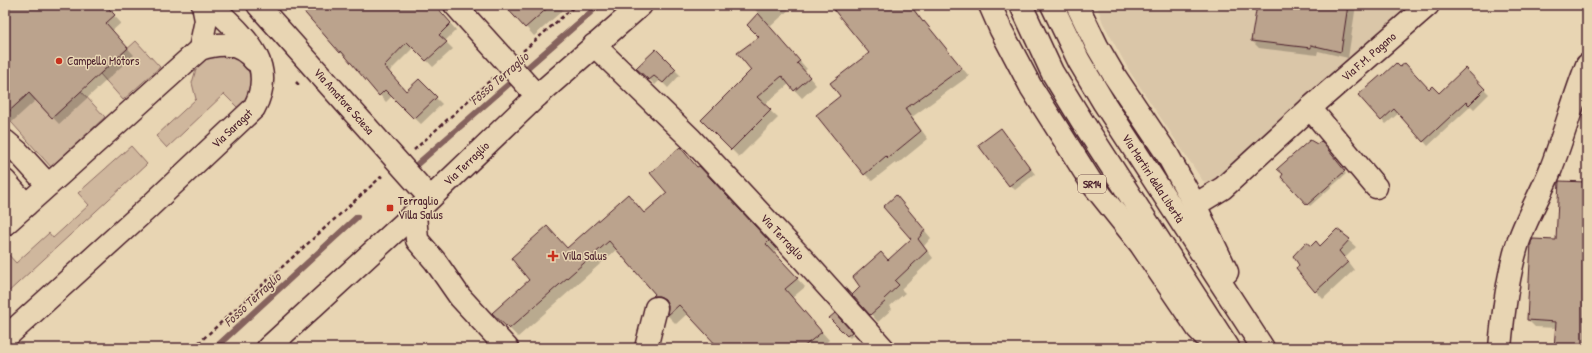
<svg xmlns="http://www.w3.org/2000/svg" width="1592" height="353" font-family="'Patrick Hand',sans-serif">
<rect width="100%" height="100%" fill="#e8d5b3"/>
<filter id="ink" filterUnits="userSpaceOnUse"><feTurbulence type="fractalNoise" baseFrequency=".025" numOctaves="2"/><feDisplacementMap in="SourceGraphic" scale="8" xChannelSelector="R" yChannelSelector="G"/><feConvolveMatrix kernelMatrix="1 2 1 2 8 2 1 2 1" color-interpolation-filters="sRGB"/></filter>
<g filter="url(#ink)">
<path fill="#dac6a8" d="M1097 5H1422L1213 184 1203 181 1130 72 1103 23Z"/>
<g fill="#cfb79d" stroke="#8c6b64">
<path d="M136 41 160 67 123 100 100 74Z"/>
<path d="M221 54 237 58 248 69 252 83 248 97 238 108 224 94 167 148 156 136 196 99 192 83 196 69 208 57Z"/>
<path d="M81 91 105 117 51 167 5 115 29 93 52 118Z"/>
<path d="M131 146 147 164 5 295V256L7 253 16 263 49 233 53 238 89 205 78 193Z"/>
</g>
<g fill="#0003">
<path d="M5 5H104L121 23 112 31 134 55 59 124 36 100 12 122 5 114Z"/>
<path d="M298 5H435L456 30 445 41 453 49 433 67 414 47 389 72 406 92 418 80 442 104 421 124 392 96 386 102 347 58 340 52Z"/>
<path d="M506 5H559L563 10 534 36Z"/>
<path d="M751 5H794L770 27 807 69 804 71 816 85 802 98 789 84 764 105 778 118 739 157 702 120 752 70 760 37 748 25 759 14Z"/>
<path d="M831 5H916L913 7 924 23 969 76 912 117 928 139 896 165 895 163 872 181 865 174 841 97 870 53Z"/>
<path d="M1227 5H1356L1348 58 1318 51 1317 55 1259 48 1252 41 1257 11 1229 7Z"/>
<path d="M656 51 680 75 668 88 660 80 655 85 638 68Z"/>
<path d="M1465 70 1489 94 1474 109 1471 106 1428 146 1399 113 1386 124 1359 95 1429 90 1439 95Z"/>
<path d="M1005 135 1035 174 1015 190 1010 185Z"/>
<path d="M1318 145H1323L1346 174 1310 206 1282 177Z"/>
<path d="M698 168 707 175 777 250 773 253 805 287 792 298 829 340 820 348H714L718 345 688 313 676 324 668 316 669 304H662L654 296 656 295 617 249 518 337 494 313 567 249 636 204 645 214Z"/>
<path d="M1587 183V348H1555L1557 328 1535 327 1528 320 1556 241Z"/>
<path d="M896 196 931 238 924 246 933 258 901 289 905 293 890 306 892 309 878 322 854 295 913 239Z"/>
<path d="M1337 230 1356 247 1345 258 1354 270 1323 299 1297 269 1311 248 1321 247Z"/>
<path d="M835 314 853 335 850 338 831 318Z"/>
</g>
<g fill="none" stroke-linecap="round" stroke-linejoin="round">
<g stroke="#85625d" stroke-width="6">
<path d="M414 167 599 5"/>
<path d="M215 348 357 217"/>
</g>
</g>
<g fill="#bba38d" stroke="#4a1f2b">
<path d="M5 5H105L115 15 106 23 128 48 52 118 29 93 5 115Z"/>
<path d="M298 5H435L451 23 439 35 447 42 426 61 407 42 384 66 406 91 419 79 437 97 414 119 385 90 379 96 341 51 340 53Z"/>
<path d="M504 5H551L525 28Z"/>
<path d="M830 5H910L923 22 924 21 962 68 905 109 921 131 888 158 886 156 864 175 816 115 840 96 830 83 869 53Z"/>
<path d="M1257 5H1348L1341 52 1311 45V48L1251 41Z"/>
<path d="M758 13 800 61 797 63 810 77 794 91 782 76 757 97 771 110 731 150 701 120 751 70 737 53 759 37 747 25Z"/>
<path d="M656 49 676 69 663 83 654 76 649 80 636 68Z"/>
<path d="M1396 63 1400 67 1405 63 1429 89 1432 86 1439 93 1465 68 1485 89 1469 105 1466 102 1423 142 1394 109 1381 121 1358 95 1381 75 1382 76Z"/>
<path d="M1001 128 1031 169 1009 186 978 145Z"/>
<path d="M1310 140 1317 144 1321 141 1345 171 1307 205 1281 177 1283 174 1277 169Z"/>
<path d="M680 147 697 167 699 166 769 241 766 244 798 278 785 289 822 332 802 348H719L679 305 667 316 668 305 665 299 659 296H653L655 294 609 241 509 329 492 313 529 280 511 258 547 226 567 248 628 194 644 213 667 193 650 173Z"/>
<path d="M1559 181 1587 182V348H1554L1556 322 1527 320 1531 242 1533 239 1556 240Z"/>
<path d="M896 195 925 230 918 239 927 251 895 281 899 285 884 299 886 301 870 315 852 295 860 287 853 277 881 252 888 260 911 239 883 207Z"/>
<path d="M1337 229 1350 239 1339 251 1348 262 1315 292 1296 269 1299 265 1293 256 1306 242 1311 246 1316 241 1320 246Z"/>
<path d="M835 313 852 332 847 336 829 318Z"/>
</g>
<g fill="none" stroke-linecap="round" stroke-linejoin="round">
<defs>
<g id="minor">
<path id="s1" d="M258 5 430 198"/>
<path d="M455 5 537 96"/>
<path id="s2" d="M594 45 691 139 802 258 883 348"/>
<path d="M200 49 206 20 203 5"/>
<path d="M1310 108 1376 187"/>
<path d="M5 141 18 152 48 185"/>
<path d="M5 181 26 205"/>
<path id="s3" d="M1195 205 1223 188 1310 108 1428 5"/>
<path d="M415 213 417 240 435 261 460 297 507 348"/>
<path d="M5 224 200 49C221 42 240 42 254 60"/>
<path id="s4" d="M5 338 149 207 254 108C279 62 241 34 211 5"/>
<path d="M646 348 656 308"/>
<path d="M1500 348C1503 314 1507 279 1517 246 1525 220 1540 196 1550 171 1564 136 1573 100 1587 65"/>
</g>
<g id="major">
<path d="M990 5 1001 30 1031 87 1093 185 1141 245 1198 329 1216 348"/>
<path d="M1021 5 1052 72 1082 121 1228 347"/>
<path id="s5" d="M1052 5 1079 61 1104 103 1263 348"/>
<path d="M1077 5 1097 46 1114 75 1167 154 1195 205 1227 272"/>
<path id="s6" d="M268 348 415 213 537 96 641 5"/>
</g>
</defs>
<use href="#minor" stroke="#4a1f2b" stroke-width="25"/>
<use href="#major" stroke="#4a1f2b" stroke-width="25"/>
<g stroke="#4a1f2b" stroke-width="2.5" stroke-dasharray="4 3" stroke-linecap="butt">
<path d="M523 51 576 5"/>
<path d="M296 82 300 86"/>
<path d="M414 150 493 78"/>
<path d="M193 348 382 176"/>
</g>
<use href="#minor" stroke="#e8d5b3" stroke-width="22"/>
<use href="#major" stroke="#e8d5b3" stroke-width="22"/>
</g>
</g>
<g fill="#c8321e" stroke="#e8d5b3" stroke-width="1.5">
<circle cx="59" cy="61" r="4"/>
<rect x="386" y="204" width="8" height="8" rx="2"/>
<path d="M551 250h4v4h4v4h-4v4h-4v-4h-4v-4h4z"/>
</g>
<g text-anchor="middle" stroke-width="3" stroke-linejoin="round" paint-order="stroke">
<rect fill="#e8d5b3" stroke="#795654" stroke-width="1" x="1078" y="175" width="28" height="18" rx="3"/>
<g font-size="11" font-weight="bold" fill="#4a1f2b">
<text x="1092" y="188">SR14</text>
</g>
<g font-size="12" fill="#4a1f2b" stroke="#e8d5b3">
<text dy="4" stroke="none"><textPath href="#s3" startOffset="229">Via F.M. Pagano</textPath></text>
<text dy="4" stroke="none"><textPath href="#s1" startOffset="129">Via Amatore Sciesa</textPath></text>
<text dy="4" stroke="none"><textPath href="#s4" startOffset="309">Via Saragat</textPath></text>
<text dy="4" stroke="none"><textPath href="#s6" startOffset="271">Via Terraglio</textPath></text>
<text dy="4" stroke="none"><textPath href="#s5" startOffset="201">Via Martiri della Libertà</textPath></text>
<text dy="4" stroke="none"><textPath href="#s2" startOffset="269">Via Terraglio</textPath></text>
</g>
<g font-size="12" fill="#4a1f2b" stroke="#e8d5b3" text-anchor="start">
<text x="67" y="65">Campello Motors</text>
<text x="398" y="205">Terraglio<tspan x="398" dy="14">Villa Salus</tspan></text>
<text x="562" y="260">Villa Salus</text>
</g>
<g font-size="13" font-style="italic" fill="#623b40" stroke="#e8d5b3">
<text transform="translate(499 78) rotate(-41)" y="5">Fosso Terraglio</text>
<text transform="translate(252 299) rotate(-43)" y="5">Fosso Terraglio</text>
</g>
</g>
<rect width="1592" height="353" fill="none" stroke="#e8d5b3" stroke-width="20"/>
<rect x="10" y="10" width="1572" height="333" fill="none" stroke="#4a1f2b" stroke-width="1.5" filter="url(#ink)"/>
</svg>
